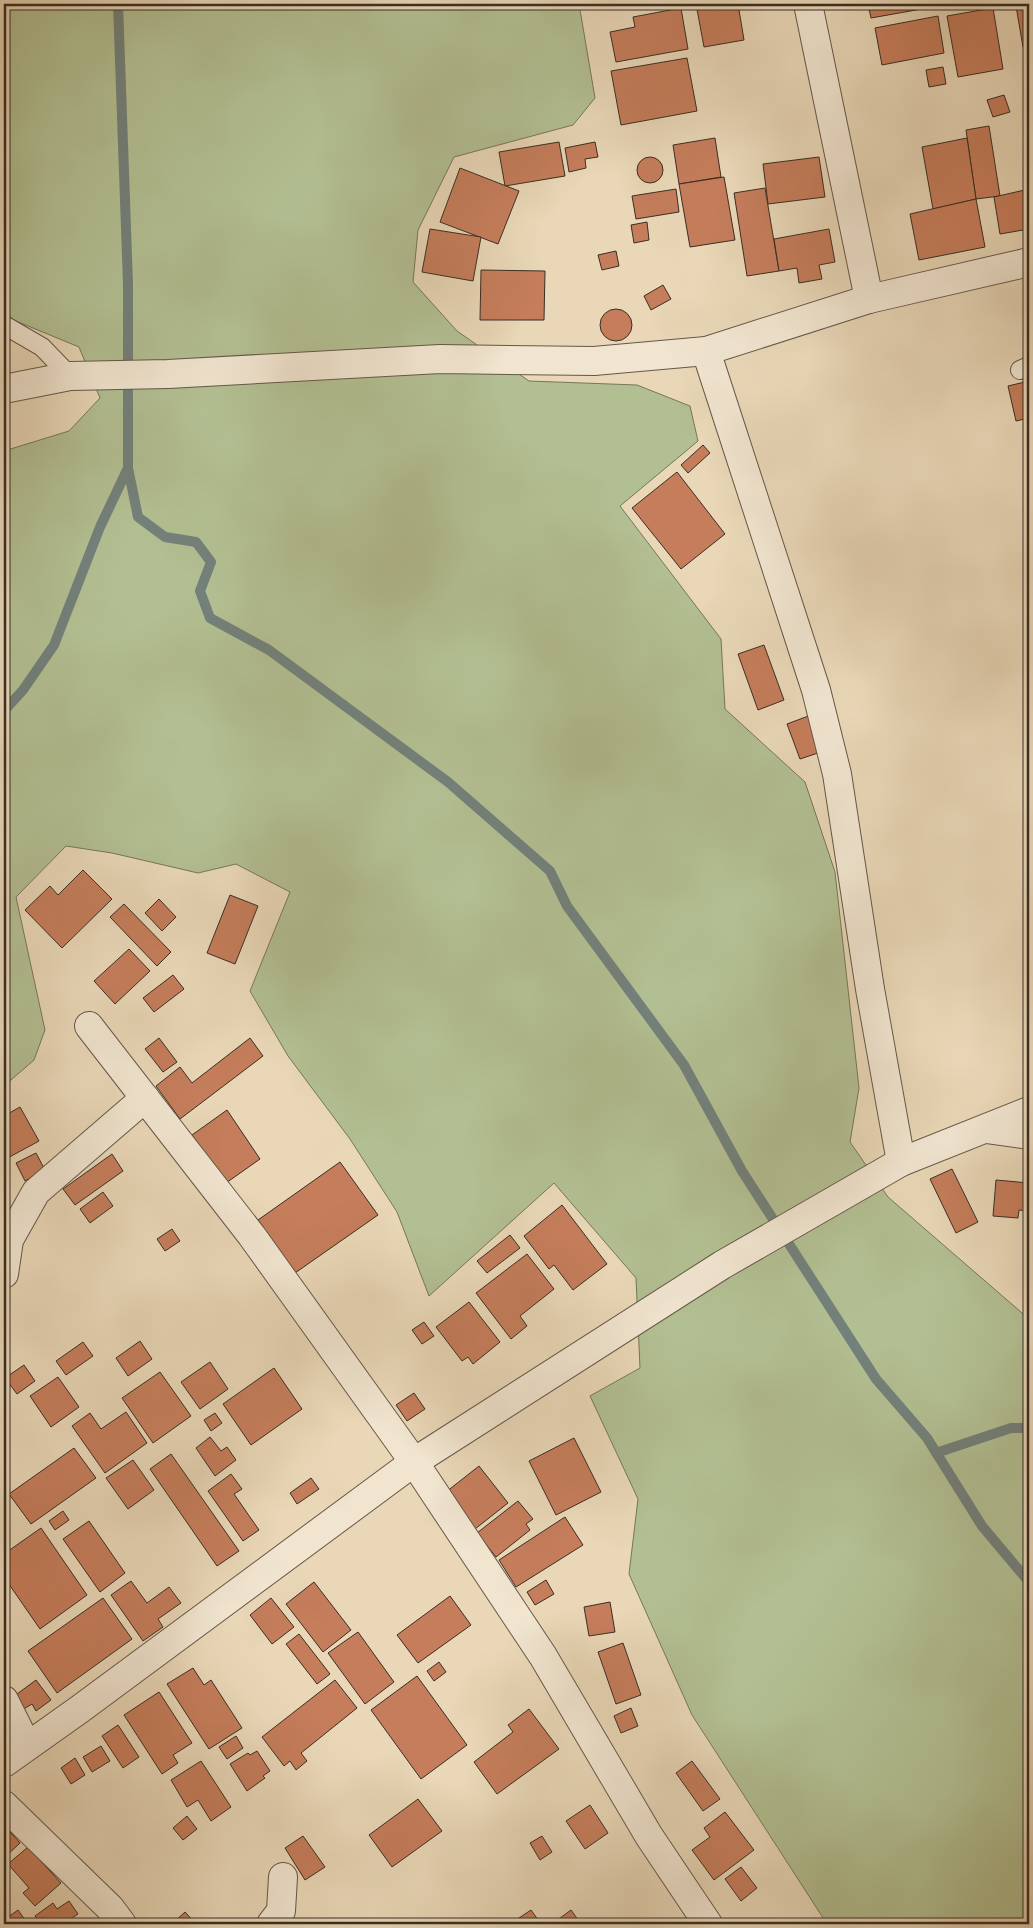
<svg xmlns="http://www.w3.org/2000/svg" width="1033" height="1928" font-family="'IM FELL Double Pica',serif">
<rect width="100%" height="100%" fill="#e9d7b7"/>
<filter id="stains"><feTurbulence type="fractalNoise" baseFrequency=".004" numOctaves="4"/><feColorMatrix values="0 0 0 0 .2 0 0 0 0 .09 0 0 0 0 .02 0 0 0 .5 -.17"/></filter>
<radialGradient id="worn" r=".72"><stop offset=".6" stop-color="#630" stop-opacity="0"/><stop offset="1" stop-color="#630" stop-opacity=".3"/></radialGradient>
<path fill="#b2bf92" stroke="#76765b" d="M4 4H579L595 98 573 125 454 157 418 230 413 282 457 331 529 381 637 385 690 406 698 441 620 506 721 639 725 709 805 782 835 872 859 1088 850 1142 888 1197 1029 1319V1924H827L692 1715 629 1574 638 1499 590 1396 640 1368 636 1278 554 1183 429 1296 397 1212 350 1139 288 1056 250 991 290 892 236 864 198 873 112 853 66 846 16 897 45 1030 34 1060 4 1086V451L69 431 100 398 79 347 16 321 4 313Z"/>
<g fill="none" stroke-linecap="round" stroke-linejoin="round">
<g stroke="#73817b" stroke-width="10">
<path d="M118 4 128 284V468L138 517 165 537 196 542 211 562 200 591 210 618 269 650 448 782 550 871 567 906 684 1065 742 1171 876 1379 927 1438 982 1526 1029 1582"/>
<path d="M4 711 23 690 54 645 100 527 128 468"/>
<path d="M936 1453 1011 1428H1029"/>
</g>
</g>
<g fill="#c57d5b" stroke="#392e24">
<path d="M658 4H686L659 9Z"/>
<path d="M696 4H738L744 40 704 47Z"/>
<path d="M868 4H932L933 7 871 18Z"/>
<path d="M1029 4V46L1023 47 1016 6Z"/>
<path d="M681 8 688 49 616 62 610 32 635 27 633 17Z"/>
<path d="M993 8 1003 69 958 77 947 16Z"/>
<path d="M938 16 944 53 882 65 875 28Z"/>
<path d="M687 58 697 111 621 125 611 71Z"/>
<path d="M943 67 946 84 929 87 926 70Z"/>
<path d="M1004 95 1010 112 993 117 987 100Z"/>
<path d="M989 126 1000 196 976 199 966 130Z"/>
<path d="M715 138 721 177 679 184 673 145Z"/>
<path d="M967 138 976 199 933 209 922 147Z"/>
<path d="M559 142 565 176 505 186 499 152Z"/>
<path d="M595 142 598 157 585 159 586 168 569 172 565 148Z"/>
<circle cx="650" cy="170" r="13"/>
<path d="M819 157 825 197 768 204 763 164Z"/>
<path d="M460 168 519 191 498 244 440 222Z"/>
<path d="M724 177 735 240 690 247 679 184Z"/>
<path d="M765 188 779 271 747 276 734 193Z"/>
<path d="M676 189 679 212 636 219 632 196Z"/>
<path d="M1029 189V229L1000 234 994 197Z"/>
<path d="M976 199 985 247 919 260 910 214Z"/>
<path d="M647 222 649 240 634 243 631 225Z"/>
<path d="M430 229 481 237 473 281 422 272Z"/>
<path d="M829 229 835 262 819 265 822 279 799 283 797 268 779 271 774 239Z"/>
<path d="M616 251 619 266 602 270 598 255Z"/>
<path d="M481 270 545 271 544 320H480Z"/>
<path d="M663 285 671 299 651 310 644 296Z"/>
<circle cx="616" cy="325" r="16"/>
<path d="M1029 381V418L1016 421 1008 386Z"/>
<path d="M703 445 710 453 688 473 681 465Z"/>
<path d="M677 472 725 534 681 569 632 508Z"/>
<path d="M764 645 784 700 758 710 738 654Z"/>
<path d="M811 715 824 751 800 759 787 724Z"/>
<path d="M83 870 112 899 62 948 25 910 50 886 58 895Z"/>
<path d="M230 895 258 906 235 964 207 953Z"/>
<path d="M159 899 176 917 162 931 145 913Z"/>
<path d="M124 904 171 952 157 966 110 917Z"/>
<path d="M129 949 150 971 115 1004 94 981Z"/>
<path d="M173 975 184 989 154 1012 143 998Z"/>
<path d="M159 1038 177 1062 163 1072 145 1049Z"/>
<path d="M250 1038 263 1056 180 1119 156 1086 180 1067 192 1083Z"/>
<path d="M20 1107 39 1141 4 1160V1116Z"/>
<path d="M227 1110 260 1159 226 1183 192 1135Z"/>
<path d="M36 1153 45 1170 25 1181 16 1163Z"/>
<path d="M112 1154 123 1171 75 1205 63 1189Z"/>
<path d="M340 1162 378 1215 295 1273 258 1220Z"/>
<path d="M952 1169 978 1222 956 1233 930 1179Z"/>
<path d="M996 1180 1029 1183V1211L1019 1210 1018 1218 993 1216Z"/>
<path d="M103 1192 113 1206 90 1223 80 1209Z"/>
<path d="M562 1205 607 1264 573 1290 554 1265 549 1269 524 1236Z"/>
<path d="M172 1229 180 1241 165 1251 157 1239Z"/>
<path d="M510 1235 520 1248 487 1273 477 1261Z"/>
<path d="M527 1254 554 1289 520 1316 527 1326 511 1339 476 1293Z"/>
<path d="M469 1302 500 1342 473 1364 468 1357 462 1361 436 1327Z"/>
<path d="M424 1322 434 1336 422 1344 412 1330Z"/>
<path d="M140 1341 152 1359 128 1376 116 1358Z"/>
<path d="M83 1342 93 1356 66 1375 56 1361Z"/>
<path d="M210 1362 228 1389 200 1409 181 1382Z"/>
<path d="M24 1365 35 1381 17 1394 5 1378Z"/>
<path d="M274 1368 302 1409 251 1445 223 1404Z"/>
<path d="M160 1372 191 1416 153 1443 122 1398Z"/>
<path d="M58 1377 79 1407 51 1427 30 1396Z"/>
<path d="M414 1393 425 1409 407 1421 396 1405Z"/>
<path d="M126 1412 147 1443 105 1473 72 1426 90 1413 101 1429Z"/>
<path d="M215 1413 222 1423 211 1431 204 1420Z"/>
<path d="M210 1437 221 1451 227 1447 236 1460 215 1476 196 1448Z"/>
<path d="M574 1438 601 1492 556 1515 529 1461Z"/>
<path d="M74 1448 96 1478 31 1524 9 1494Z"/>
<path d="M171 1454 239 1551 217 1566 150 1469Z"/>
<path d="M133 1460 154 1490 128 1509 106 1478Z"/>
<path d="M479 1466 508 1503 475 1529 446 1492Z"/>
<path d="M231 1474 242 1489 234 1494 259 1530 243 1541 208 1491Z"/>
<path d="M311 1478 319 1489 297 1504 290 1493Z"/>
<path d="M518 1501 533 1519 526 1524 530 1530 496 1557 477 1533Z"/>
<path d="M63 1511 69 1520 55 1530 49 1521Z"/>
<path d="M565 1517 583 1545 516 1587 499 1560Z"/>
<path d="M89 1521 125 1573 100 1592 63 1539Z"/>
<path d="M41 1528 87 1595 40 1629 4 1577V1554Z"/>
<path d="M546 1580 554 1594 535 1605 527 1592Z"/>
<path d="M131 1581 147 1603 169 1587 181 1603 158 1619 163 1627 143 1641 111 1595Z"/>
<path d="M314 1582 351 1630 323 1652 286 1604Z"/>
<path d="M450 1596 471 1625 418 1663 397 1635Z"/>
<path d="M103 1598 132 1639 57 1693 28 1651Z"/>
<path d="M271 1598 294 1627 272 1644 250 1615Z"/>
<path d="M610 1602 615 1632 589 1636 584 1607Z"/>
<path d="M358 1632 394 1682 365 1704 328 1653Z"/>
<path d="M299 1634 330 1674 317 1684 286 1644Z"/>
<path d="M623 1643 641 1695 616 1704 598 1652Z"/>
<path d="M439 1662 446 1672 434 1681 427 1671Z"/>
<path d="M193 1668 204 1685 211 1680 242 1728 209 1749 167 1684Z"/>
<path d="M417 1676 467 1745 421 1779 371 1710Z"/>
<path d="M36 1680 51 1700 36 1711 32 1704 22 1710 13 1697Z"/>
<path d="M335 1680 357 1708 301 1753 307 1761 296 1770 290 1761 284 1766 262 1737Z"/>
<path d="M159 1692 192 1743 173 1755 178 1763 162 1774 124 1715Z"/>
<path d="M631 1708 638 1726 621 1733 614 1716Z"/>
<path d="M529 1709 559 1749 497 1794 474 1762 513 1732 508 1725Z"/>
<path d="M118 1725 139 1757 123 1768 102 1736Z"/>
<path d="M236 1736 243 1748 227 1759 219 1747Z"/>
<path d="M101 1746 110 1761 92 1772 83 1757Z"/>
<path d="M257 1751 270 1771 263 1776 265 1778 247 1791 230 1764 248 1753 250 1755Z"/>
<path d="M75 1758 85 1775 71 1784 61 1768Z"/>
<path d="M201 1761 231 1807 211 1821 198 1800 187 1807 171 1780Z"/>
<path d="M692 1761 720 1799 703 1811 676 1773Z"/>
<path d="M418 1799 442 1831 392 1867 369 1835Z"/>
<path d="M590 1805 608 1833 585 1849 566 1821Z"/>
<path d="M725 1812 754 1850 714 1880 692 1850 710 1837 704 1828Z"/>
<path d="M187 1816 197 1829 183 1840 173 1828Z"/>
<path d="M4 1825 20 1843 4 1858Z"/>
<path d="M303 1836 325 1867 305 1880 285 1848Z"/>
<path d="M542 1836 552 1852 540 1860 530 1843Z"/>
<path d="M28 1847 61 1883 35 1906 23 1893 29 1888 8 1864Z"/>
<path d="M741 1867 757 1888 741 1901 725 1879Z"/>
<path d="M69 1901 78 1914 63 1924H41L35 1916 53 1903 57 1909Z"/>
<path d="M18 1910 28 1924H4V1920Z"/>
<path d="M531 1910 541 1924H514L513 1922Z"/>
<path d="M571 1910 581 1924H552Z"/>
<path d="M185 1912 196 1924H172Z"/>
</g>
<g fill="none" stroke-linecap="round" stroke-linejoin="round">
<defs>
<g id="lane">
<path d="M4 325 42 347 70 376"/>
<path d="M1020 370 1029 366"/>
</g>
<g id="street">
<path d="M808 4 869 299"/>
<path d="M706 351 816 690 837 774 870 989 901 1162"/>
<path d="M4 389 70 376 168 374 440 359 594 361 706 351 869 299 1029 262"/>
<path d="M89 1026 252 1236 414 1462 543 1656 649 1836 708 1924"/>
<path d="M986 1129 1029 1135"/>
<path d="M4 1274 9 1240 36 1192 145 1098"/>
<path d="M4 1700 27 1746"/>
<path d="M4 1763 80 1709 414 1462 722 1265 901 1162 1029 1111"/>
<path d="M4 1805 110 1908 122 1924"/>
<path d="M271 1924 281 1911 283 1877"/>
</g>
</defs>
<use href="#lane" stroke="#655849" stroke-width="20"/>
<use href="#street" stroke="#655849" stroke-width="30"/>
<use href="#lane" stroke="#f1e5d0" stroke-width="18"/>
<use href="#street" stroke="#f1e5d0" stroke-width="28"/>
</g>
<rect width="1033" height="1928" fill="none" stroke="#e9d7b7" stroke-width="20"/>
<rect x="5" y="5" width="1023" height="1918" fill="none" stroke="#392e24" stroke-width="2.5"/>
<rect x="10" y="10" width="1013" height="1908" fill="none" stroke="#392e24"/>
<rect width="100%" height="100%" filter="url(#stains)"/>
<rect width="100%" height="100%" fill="url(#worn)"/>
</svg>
